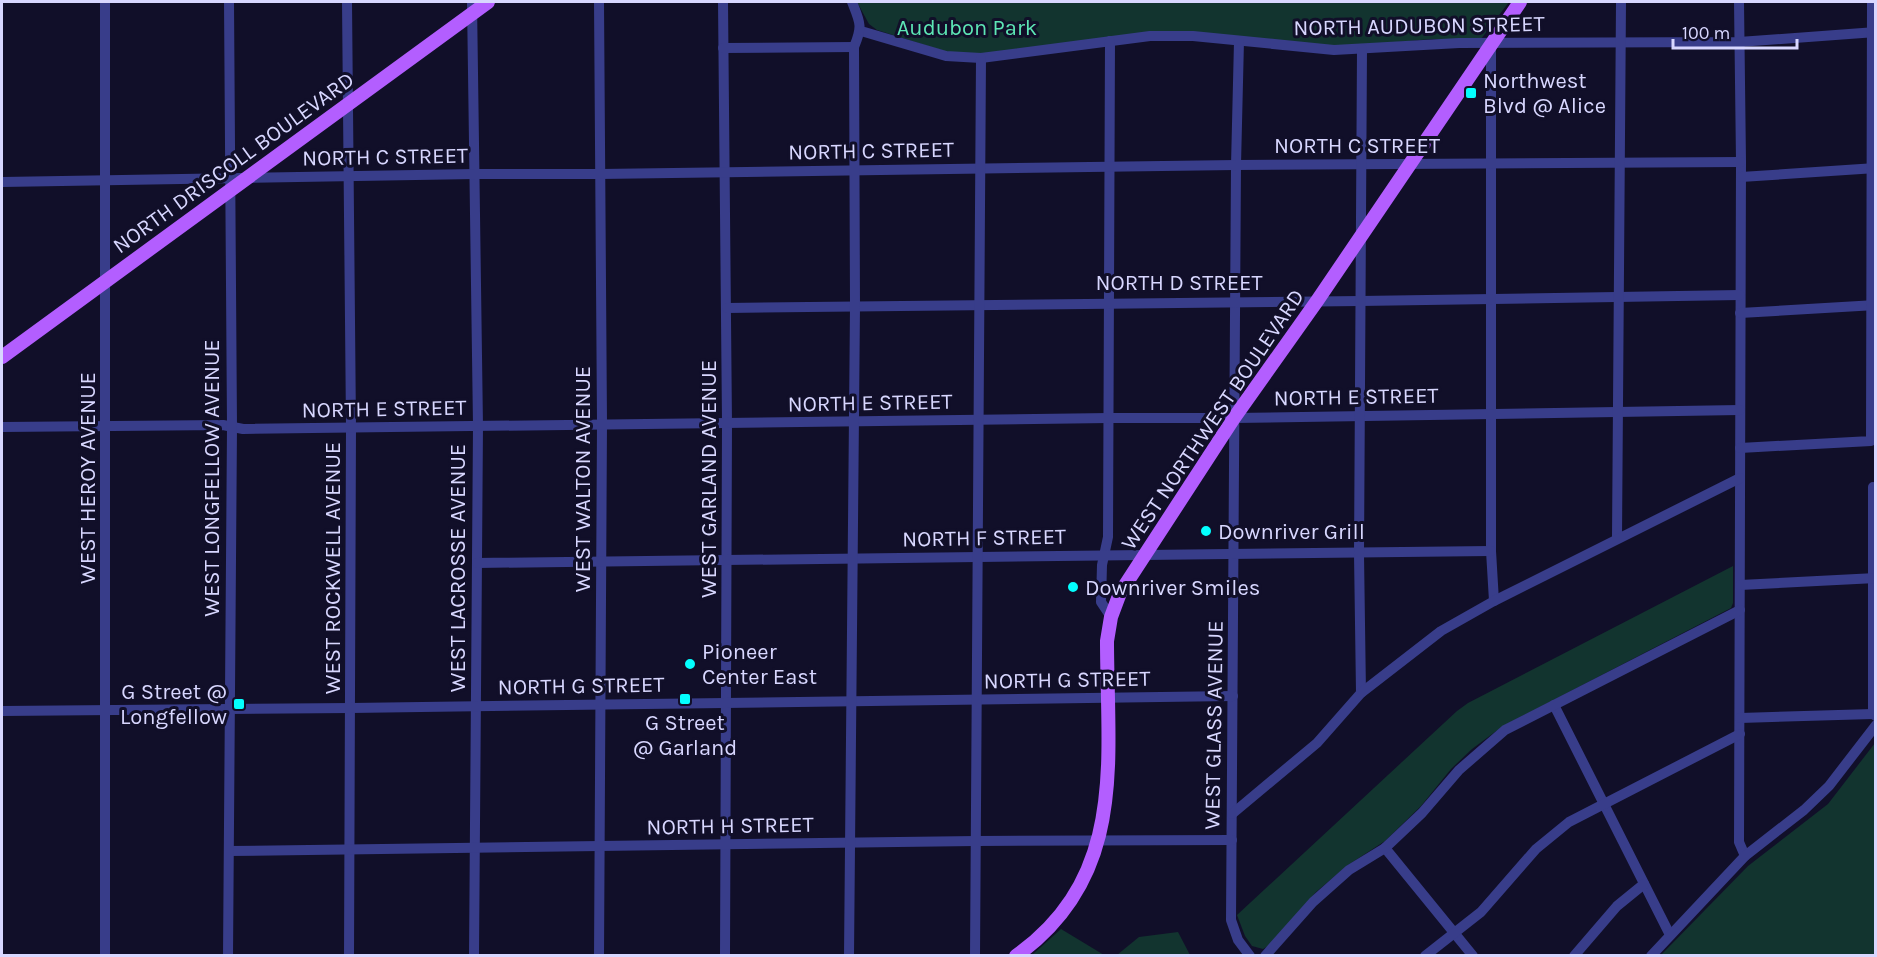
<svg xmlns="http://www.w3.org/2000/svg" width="1877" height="957" font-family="Karla,sans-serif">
<rect width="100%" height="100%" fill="#110f29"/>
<g fill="#12342f">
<path d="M857 2H1509L1481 39H1432L1363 45H1313L1201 33 989 54 947 52 877 30 869 24Z"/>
<path d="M1733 566V603L1731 608 1503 726 1472 749 1451 769 1421 806 1385 841 1348 865 1316 892 1268 946 1263 949 1252 946 1245 936 1237 915 1457 711 1468 703Z"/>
<path d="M1875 743V955H1661L1748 866 1828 804Z"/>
<path d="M1061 929 1104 955H1032Z"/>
<path d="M1178 932 1190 955H1117L1139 937Z"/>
</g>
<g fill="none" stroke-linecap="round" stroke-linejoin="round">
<g stroke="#383d8a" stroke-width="10">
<path d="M347 2 351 427 349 956"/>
<path d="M472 2 478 426 474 956"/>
<path d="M599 2 602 423 599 956"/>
<path d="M723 2 727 423 725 956"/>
<path d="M1739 2 1741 162 1739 842 1745 856"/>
<path d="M861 31 946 56 981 58 1150 36H1193L1334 50 1459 43 1739 42 1876 32"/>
<path d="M1110 41 1108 537 1102 565 1101 602 1111 617"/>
<path d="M1239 41 1236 165 1231 920 1238 940 1250 956"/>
<path d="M1491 43V551L1494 601"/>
<path d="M723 48 854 47"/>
<path d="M1741 177 1876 168"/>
<path d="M2 182 475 174H600L1236 165 1741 162"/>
<path d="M727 308 1360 301 1740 295"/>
<path d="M1740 313 1876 305"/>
<path d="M2 427 223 425 243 429 1109 418H1234L1740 410"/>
<path d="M1740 448 1871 441 1872 2"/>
<path d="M1873 487V714L1876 716"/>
<path d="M1617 538 1621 2"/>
<path d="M477 563 1491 551"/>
<path d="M1740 585 1876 578"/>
<path d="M1361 693 1359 554 1362 49"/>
<path d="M1554 705 1670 935"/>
<path d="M2 711 351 708 1233 696"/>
<path d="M1740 718 1873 714"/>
<path d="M1232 814 1317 743 1361 693 1441 631 1494 601 1740 478"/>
<path d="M1385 848 1473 956"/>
<path d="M229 851 976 841 1232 840"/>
<path d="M105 956V2"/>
<path d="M228 956 232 427 229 2"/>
<path d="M849 956 855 306 854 47C863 26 860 22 852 2"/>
<path d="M975 956 981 58"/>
<path d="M1265 956 1313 902 1349 870 1385 848 1422 813 1459 770 1505 730 1740 610"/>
<path d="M1425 956 1481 912 1536 849 1569 822 1740 734"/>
<path d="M1574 956 1617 906 1644 884"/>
<path d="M1651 956 1745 856 1804 810 1829 786 1876 725"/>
</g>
<g stroke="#b35eff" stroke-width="14">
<path d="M2 357 488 2"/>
<path d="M1016 956C1128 876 1107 760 1107 641L1111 617 1120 593 1234 418 1317 301 1520 2"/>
</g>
</g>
<g fill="#03ffff" stroke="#110f29" stroke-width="2">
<rect x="1465" y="87" width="12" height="12" rx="3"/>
<circle cx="1206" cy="531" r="6"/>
<circle cx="1073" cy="587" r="6"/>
<circle cx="690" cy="664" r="6"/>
<rect x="679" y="693" width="12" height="12" rx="3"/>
<rect x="233" y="698" width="12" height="12" rx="3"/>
</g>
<g text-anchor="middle" stroke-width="6" stroke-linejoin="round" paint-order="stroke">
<g font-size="22" fill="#d8d7ff" stroke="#110f29">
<text transform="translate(1419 25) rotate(-1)" y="8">NORTH AUDUBON STREET</text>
<text x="1357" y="153">NORTH C STREET</text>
<text transform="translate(871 150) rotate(-1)" y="8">NORTH C STREET</text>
<text transform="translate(385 156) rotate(-1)" y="8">NORTH C STREET</text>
<text transform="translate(233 162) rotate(-36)" y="8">NORTH DRISCOLL BOULEVARD</text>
<text x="1179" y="290">NORTH D STREET</text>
<text transform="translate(1356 396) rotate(-1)" y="8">NORTH E STREET</text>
<text transform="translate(870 402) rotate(-1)" y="8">NORTH E STREET</text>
<text transform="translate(384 408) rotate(-1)" y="8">NORTH E STREET</text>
<text transform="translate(1212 419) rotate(-56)" y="8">WEST NORTHWEST BOULEVARD</text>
<text transform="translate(87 478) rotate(-90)" y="8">WEST HEROY AVENUE</text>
<text transform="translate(211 478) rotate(-90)" y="8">WEST LONGFELLOW AVENUE</text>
<text transform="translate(582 479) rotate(-90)" y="8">WEST WALTON AVENUE</text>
<text transform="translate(708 479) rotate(-90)" y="8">WEST GARLAND AVENUE</text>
<text transform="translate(984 537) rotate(-1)" y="8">NORTH F STREET</text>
<text transform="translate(332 568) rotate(-90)" y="8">WEST ROCKWELL AVENUE</text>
<text transform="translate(457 568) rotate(-90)" y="8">WEST LACROSSE AVENUE</text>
<text transform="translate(1067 679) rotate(-1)" y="8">NORTH G STREET</text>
<text transform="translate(581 685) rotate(-1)" y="8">NORTH G STREET</text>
<text transform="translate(1213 725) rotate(-89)" y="8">WEST GLASS AVENUE</text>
<text transform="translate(730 825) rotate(-1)" y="8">NORTH H STREET</text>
</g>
<g font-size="22" fill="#5de6b5" stroke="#110f29">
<text x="967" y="35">Audubon Park</text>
</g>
<g font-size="22" fill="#d8d7ff" stroke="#110f29" text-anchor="start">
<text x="1483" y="88">Northwest<tspan x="1483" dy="25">Blvd @ Alice</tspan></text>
<text x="1218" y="539">Downriver Grill</text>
<text x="1085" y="595">Downriver Smiles</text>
<text x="702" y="659">Pioneer<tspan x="702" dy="25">Center East</tspan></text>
<text x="227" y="699" text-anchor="end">G Street @<tspan x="227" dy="25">Longfellow</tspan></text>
<text x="685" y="730" text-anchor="middle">G Street<tspan x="685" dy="25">@ Garland</tspan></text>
</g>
</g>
<rect width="1877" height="957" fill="none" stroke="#d8d7ff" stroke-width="6"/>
<path d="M1673 39v9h124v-9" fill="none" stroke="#d8d7ff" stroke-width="3"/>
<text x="1682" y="39" font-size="18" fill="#d8d7ff" stroke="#110f29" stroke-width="4.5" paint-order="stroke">100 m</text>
</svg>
